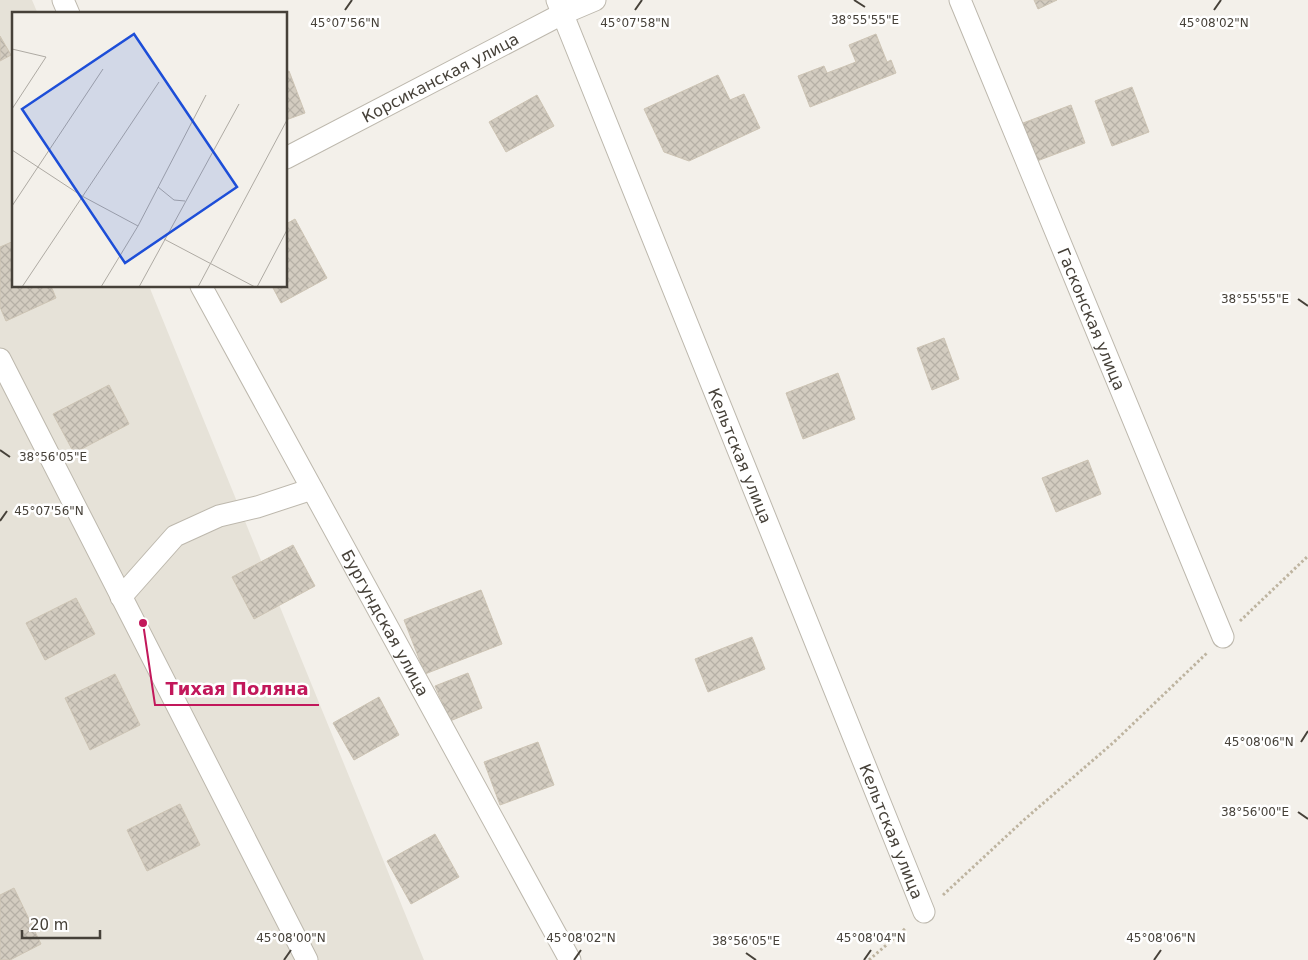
<svg xmlns="http://www.w3.org/2000/svg" width="1308" height="960" font-family="'DejaVu Sans',sans-serif">
<defs>
<pattern id="building-cross-hatch" width="8" height="8" patternUnits="userSpaceOnUse" patternTransform="scale(1.25)"><rect width="8" height="8" fill="#d3ccc0"/><path d="M0 0l8 8M0 8l8-8" fill="none" stroke="#b6b0a6"/></pattern>
</defs>
<rect width="100%" height="100%" fill="#f3f0ea"/>
<path fill="#e6e2d8" d="M0 0H32L38 14H14V286H149L424 960H0Z"/>
<g fill="url(#building-cross-hatch)" stroke="#cdc4b4">
<path d="M1034 0H1057L1038 9Z"/>
<path d="M876 34 887 62 891 60 896 73 810 107 798 76 824 66 827 73 856 62 849 45Z"/>
<path d="M0 36 11 55 0 61Z"/>
<path d="M289 71 305 113 286 120V72Z"/>
<path d="M718 75 730 100 744 94 760 128 689 161 664 152 644 109Z"/>
<path d="M1132 87 1149 132 1112 146 1095 101Z"/>
<path d="M537 95 554 126 506 152 489 122Z"/>
<path d="M1071 105 1085 143 1037 161 1023 123Z"/>
<path d="M295 219 327 278 281 303 272 286H286V224Z"/>
<path d="M14 241V286H51L56 298 6 321 0 307V247Z"/>
<path d="M944 338 959 379 932 390 917 348Z"/>
<path d="M838 373 855 419 803 439 786 393Z"/>
<path d="M109 385 129 424 74 453 53 414Z"/>
<path d="M1088 460 1101 494 1056 512 1042 478Z"/>
<path d="M293 545 315 586 254 619 232 577Z"/>
<path d="M481 590 502 644 425 674 404 620Z"/>
<path d="M76 598 95 634 45 660 26 623Z"/>
<path d="M752 637 765 669 708 692 695 659Z"/>
<path d="M468 673 482 708 450 721 435 686Z"/>
<path d="M115 674 140 725 90 750 65 698Z"/>
<path d="M379 697 399 735 354 760 333 723Z"/>
<path d="M538 742 554 785 500 805 484 762Z"/>
<path d="M180 804 200 845 147 871 127 830Z"/>
<path d="M435 834 459 877 411 904 387 861Z"/>
<path d="M14 888 41 944 10 960H0V895Z"/>
</g>
<g fill="none" stroke-linecap="round" stroke-linejoin="round">
<defs>
<g id="street">
<path d="M63 0 69 14"/>
<path id="s1" d="M557 0 924 912"/>
<path id="s2" d="M960 0 1223 637"/>
<path id="s3" d="M286 158 562 14 595 0"/>
<path id="s4" d="M201 286 570 960"/>
<path d="M0 359 307 960"/>
<path d="M121 597 175 536 219 516 257 507 312 489"/>
</g>
</defs>
<use href="#street" stroke="#bdb8ad" stroke-width="23"/>
<g stroke="#beb4a0" stroke-width="3" stroke-dasharray="2.5 2.5" stroke-linecap="butt">
<path d="M1240 621 1308 556"/>
<path d="M943 895 1025 819 1114 742 1207 653"/>
<path d="M869 960 906 928"/>
</g>
<use href="#street" stroke="#fff" stroke-width="21"/>
</g>
<path fill="none" stroke="#464139" stroke-width="2" d="M854 0 865 7M345 10 352 0M635 10 642 0M1214 10 1221 0M1298 299 1308 306M0 450 10 457M0 521 7 511M1301 742 1308 731M1298 812 1308 819M746 953 756 960M284 960 291 950M574 960 581 950M864 960 871 950M1154 960 1161 950"/>
<g text-anchor="middle" stroke-width="5" stroke-linejoin="round" paint-order="stroke">
<g font-size="16" fill="#464139" stroke="#fff">
<text dy="6" stroke="none"><textPath href="#s3" startOffset="174">Корсиканская улица</textPath></text>
<text dy="6" stroke="none"><textPath href="#s2" startOffset="345">Гасконская улица</textPath></text>
<text dy="6" stroke="none"><textPath href="#s1" startOffset="491">Кельтская улица</textPath></text>
<text dy="6" stroke="none"><textPath href="#s4" startOffset="384">Бургундская улица</textPath></text>
<text dy="6" stroke="none"><textPath href="#s1" startOffset="896">Кельтская улица</textPath></text>
</g>
</g>
<g transform="translate(12 12)">
<rect width="275" height="275" fill="#f3f0ea"/>
<path fill="none" stroke="#aeaaa3" stroke-width="1" d="M0 37 34 45 0 97M0 138 70 184 126 214M146 175 162 188 173 189M0 194 91 57M152 227 243 275M10 275 147 70M89 275 126 214 194 83M127 275 227 92M186 275 275 108M245 275 275 218"/>
<path fill="#1d4ed8" fill-opacity="0.15" stroke="#1d4ed8" stroke-width="2.5" d="M122 22 225 175 113 251 10 97Z"/>
<rect width="275" height="275" fill="none" stroke="#464139" stroke-width="2.5"/>
</g>
<g font-size="12" text-anchor="middle" fill="#464139" stroke="#fff" stroke-width="5" stroke-linejoin="round" paint-order="stroke">
<text x="865" y="24">38°55'55"E</text>
<text x="345" y="27">45°07'56"N</text>
<text x="635" y="27">45°07'58"N</text>
<text x="1214" y="27">45°08'02"N</text>
<text x="1255" y="303">38°55'55"E</text>
<text x="53" y="461">38°56'05"E</text>
<text x="49" y="515">45°07'56"N</text>
<text x="1259" y="746">45°08'06"N</text>
<text x="1255" y="816">38°56'00"E</text>
<text x="291" y="942">45°08'00"N</text>
<text x="581" y="942">45°08'02"N</text>
<text x="871" y="942">45°08'04"N</text>
<text x="1161" y="942">45°08'06"N</text>
<text x="746" y="945">38°56'05"E</text>
</g>
<path fill="none" stroke="#c2185b" stroke-width="2" d="M143 623L155 705H319"/>
<circle fill="#c2185b" stroke="#fff" stroke-width="2" cx="143" cy="623" r="5"/>
<g font-size="18" text-anchor="middle" font-weight="bold" fill="#c2185b" stroke="#fff" stroke-width="5" stroke-linejoin="round" paint-order="stroke">
<text x="237" y="695">Тихая Поляна</text>
</g>
<path d="M22 930v8h78v-8" fill="none" stroke="#464139" stroke-width="2.5"/>
<text x="30" y="930" font-size="15" fill="#464139" stroke="#ffffff" stroke-width="4" paint-order="stroke">20 m</text>
</svg>
